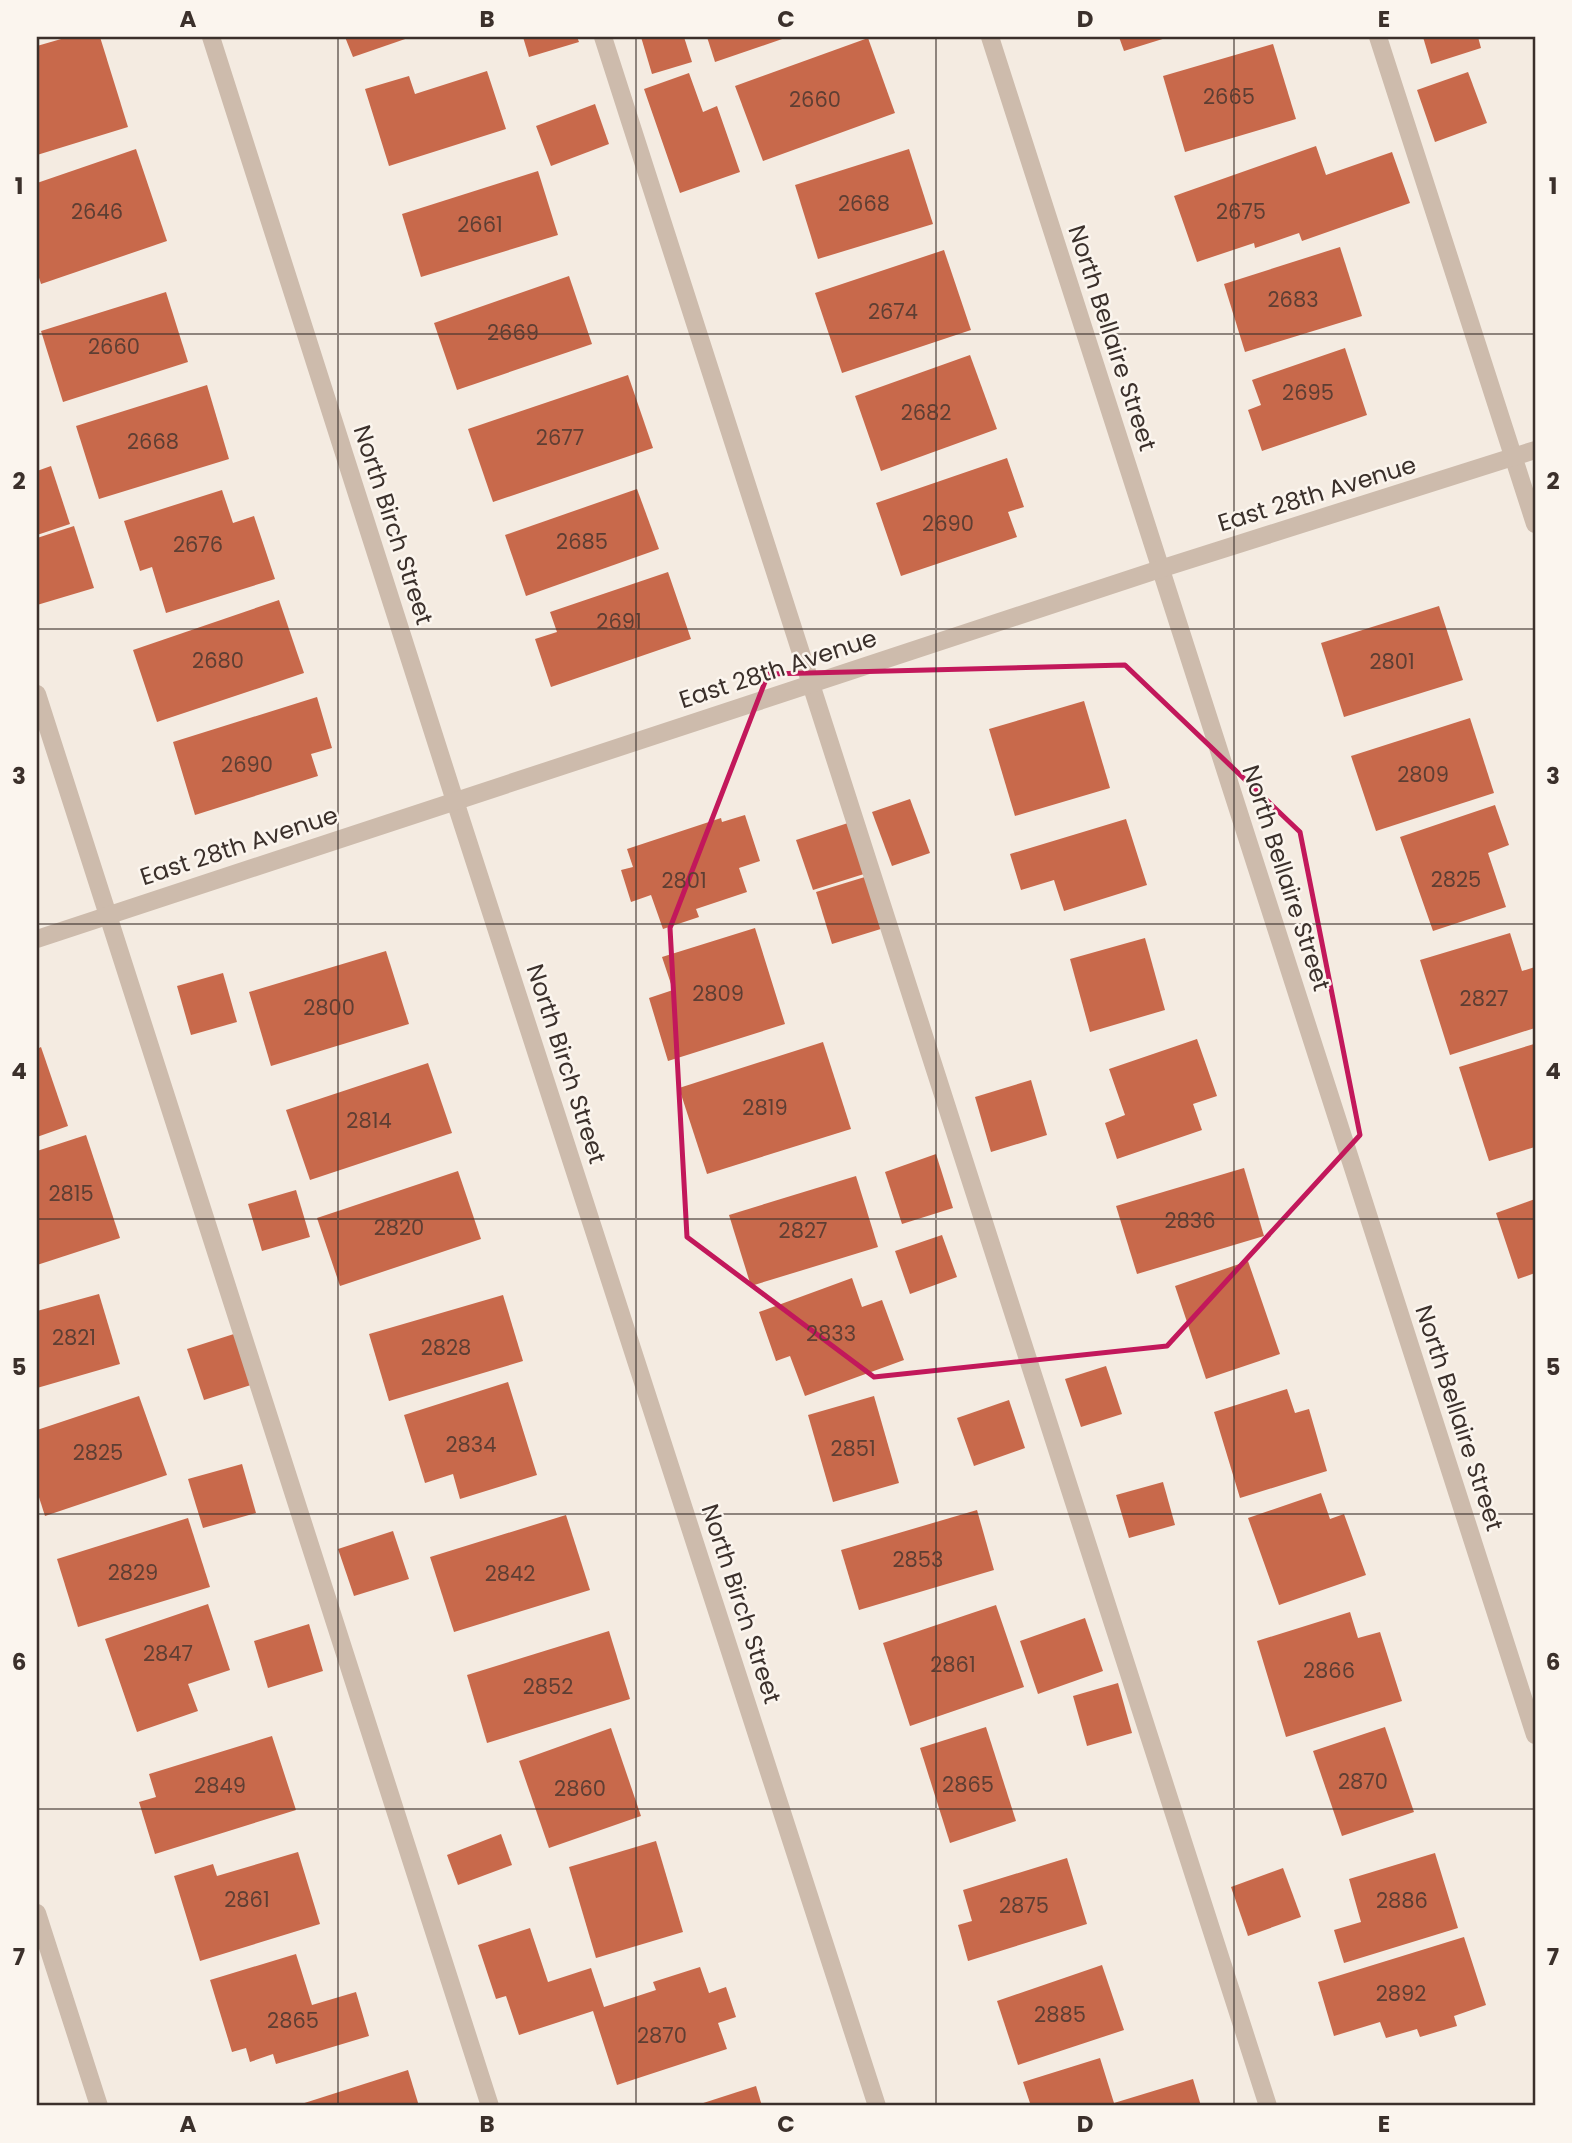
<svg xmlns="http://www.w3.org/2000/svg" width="1572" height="2143" font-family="Poppins,sans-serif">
<rect width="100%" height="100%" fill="#f4ebe1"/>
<g fill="#c8694b">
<path d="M68 37H100L128 127 37 155V46Z"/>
<path d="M345 37H411L353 57Z"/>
<path d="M523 37H577L579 42 529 57Z"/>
<path d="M641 37H684L692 62 652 74Z"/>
<path d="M707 37H788L715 62Z"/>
<path d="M1119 37H1169L1124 51Z"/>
<path d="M1423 37H1478L1481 48 1431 64Z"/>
<path d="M868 38 895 113 763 161 735 86Z"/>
<path d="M1273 44 1296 119 1185 152 1163 76Z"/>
<path d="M487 71 506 129 389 166 365 89 409 76 415 94Z"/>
<path d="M1468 72 1487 123 1435 142 1417 90Z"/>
<path d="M689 73 703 112 717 106 740 172 680 193 644 89Z"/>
<path d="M595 104 609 144 551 166 536 126Z"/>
<path d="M1316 146 1326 175 1392 152 1410 203 1302 241 1299 233 1255 248 1254 243 1197 262 1174 196Z"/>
<path d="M136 149 167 241 41 284 37 271V183Z"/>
<path d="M909 149 933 224 818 259 795 185Z"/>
<path d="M538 171 558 235 421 277 402 214Z"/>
<path d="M1340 247 1362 316 1245 352 1224 284Z"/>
<path d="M944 250 971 330 842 373 815 293Z"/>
<path d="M569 276 592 344 457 390 434 323Z"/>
<path d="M166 292 188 362 63 402 41 331Z"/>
<path d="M1345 348 1367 415 1262 451 1248 410 1261 405 1252 380Z"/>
<path d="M970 355 997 429 881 471 855 396Z"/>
<path d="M628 375 653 448 493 502 468 429Z"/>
<path d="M207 385 229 459 99 499 76 426Z"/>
<path d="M1007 458 1024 507 1008 512 1017 537 901 576 876 503Z"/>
<path d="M51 466 70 524 37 535V471Z"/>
<path d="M637 489 659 549 526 596 505 535Z"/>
<path d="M222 490 233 523 254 516 275 579 166 613 152 567 140 571 124 521Z"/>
<path d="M74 526 94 588 37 605V538Z"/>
<path d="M668 572 691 639 551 687 535 639 557 632 550 612Z"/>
<path d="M279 600 304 673 157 722 133 650Z"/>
<path d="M1439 606 1463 680 1344 717 1321 643Z"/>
<path d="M317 697 332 748 311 754 318 776 195 815 173 742Z"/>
<path d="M1084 701 1110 788 1015 816 989 729Z"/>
<path d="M1470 718 1494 793 1376 831 1351 756Z"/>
<path d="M910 799 930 853 892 866 872 812Z"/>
<path d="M1495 805 1509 845 1488 853 1506 907 1433 931 1400 837Z"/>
<path d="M745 815 760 861 739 868 747 892 696 909 699 917 663 929 651 895 631 902 621 870 633 867 627 849 721 818 722 822Z"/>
<path d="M1126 819 1147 885 1064 911 1054 880 1021 890 1010 854Z"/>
<path d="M848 823 864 874 813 890 796 840Z"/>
<path d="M868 876 884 928 832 944 816 892Z"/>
<path d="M755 928 785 1024 668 1061 649 998 673 990 662 957Z"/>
<path d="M1510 933 1522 971 1535 967V1028L1450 1055 1420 960Z"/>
<path d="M1145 938 1165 1010 1090 1032 1070 959Z"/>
<path d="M386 951 409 1024 271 1066 249 992Z"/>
<path d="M223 973 237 1022 191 1035 177 986Z"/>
<path d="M1197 1039 1217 1096 1193 1104 1202 1130 1117 1159 1105 1123 1125 1115 1109 1069Z"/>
<path d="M823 1042 851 1129 707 1174 679 1088Z"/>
<path d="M1534 1044 1535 1147 1489 1161 1459 1067Z"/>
<path d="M41 1047 68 1126 37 1137V1049Z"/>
<path d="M428 1063 452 1133 310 1180 286 1110Z"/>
<path d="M1031 1080 1047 1135 991 1152 975 1097Z"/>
<path d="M86 1135 120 1238 37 1265V1151Z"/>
<path d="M936 1154 953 1208 902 1224 885 1172Z"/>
<path d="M1244 1168 1264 1236 1137 1274 1116 1206Z"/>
<path d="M458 1171 481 1239 340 1286 317 1218Z"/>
<path d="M856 1176 878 1247 751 1286 729 1215Z"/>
<path d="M296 1190 310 1237 262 1251 248 1204Z"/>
<path d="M1535 1199V1273L1518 1279 1496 1213Z"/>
<path d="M942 1235 957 1277 910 1294 895 1251Z"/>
<path d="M1248 1261 1280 1354 1206 1379 1175 1286Z"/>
<path d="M852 1278 862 1307 882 1300 904 1360 805 1396 790 1356 776 1361 759 1312Z"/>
<path d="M99 1294 120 1364 37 1388V1311Z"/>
<path d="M503 1295 523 1361 389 1401 369 1334Z"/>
<path d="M237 1333 254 1384 204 1400 187 1349Z"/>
<path d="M1106 1366 1122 1414 1081 1427 1065 1379Z"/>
<path d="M508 1382 537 1475 460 1499 453 1474 425 1483 404 1415Z"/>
<path d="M1287 1389 1295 1413 1309 1409 1327 1471 1240 1498 1214 1412Z"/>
<path d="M139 1396 167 1475 45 1516 37 1491V1430Z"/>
<path d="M874 1396 899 1483 833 1502 808 1415Z"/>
<path d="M1009 1400 1025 1448 974 1466 957 1418Z"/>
<path d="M242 1464 256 1513 203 1528 188 1479Z"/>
<path d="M1163 1482 1175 1525 1129 1538 1116 1495Z"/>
<path d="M1321 1493 1330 1519 1344 1514 1366 1575 1279 1605 1248 1518Z"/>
<path d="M977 1510 994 1570 859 1610 841 1550Z"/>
<path d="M566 1515 590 1590 454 1632 430 1557Z"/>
<path d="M188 1518 210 1587 78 1627 57 1559Z"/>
<path d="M393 1531 409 1579 354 1596 338 1549Z"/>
<path d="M208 1604 230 1670 188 1684 198 1711 137 1732 105 1639Z"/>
<path d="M996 1605 1024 1687 910 1726 883 1643Z"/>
<path d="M1350 1612 1358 1638 1380 1632 1402 1701 1286 1737 1257 1641Z"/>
<path d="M1085 1618 1103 1671 1038 1694 1020 1641Z"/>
<path d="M309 1624 323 1671 268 1688 254 1641Z"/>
<path d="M609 1631 630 1699 487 1743 467 1675Z"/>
<path d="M1118 1683 1132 1733 1087 1746 1073 1696Z"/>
<path d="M986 1727 1016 1821 950 1843 920 1748Z"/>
<path d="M1385 1727 1414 1812 1342 1836 1313 1751Z"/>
<path d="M611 1728 641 1816 549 1848 519 1761Z"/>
<path d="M272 1736 296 1810 155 1854 139 1802 156 1797 149 1774Z"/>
<path d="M501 1834 512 1865 458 1885 447 1855Z"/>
<path d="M656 1841 683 1932 596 1958 569 1867Z"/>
<path d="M298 1852 320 1924 200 1961 174 1876 213 1864 217 1876Z"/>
<path d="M1435 1853 1458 1928 1344 1963 1334 1930 1361 1922 1349 1879Z"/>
<path d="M1067 1858 1087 1924 968 1961 958 1925 972 1921 963 1890Z"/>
<path d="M1283 1868 1301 1917 1248 1936 1231 1887Z"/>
<path d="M530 1928 548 1982 591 1968 604 2007 656 1990 653 1982 700 1967 709 1993 726 1987 736 2017 718 2023 727 2049 617 2085 593 2011 519 2035 506 1996 496 1999 478 1945Z"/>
<path d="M1464 1937 1486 2005 1454 2016 1457 2026 1420 2037 1417 2029 1386 2038 1380 2022 1334 2036 1318 1982Z"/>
<path d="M296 1954 312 2005 356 1992 369 2036 276 2064 273 2054 250 2062 246 2048 232 2052 210 1980Z"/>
<path d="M1102 1965 1124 2030 1018 2065 997 2001Z"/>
<path d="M1100 2058 1114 2103 1193 2079 1201 2106H1031L1023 2082Z"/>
<path d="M408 2070 419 2106H295Z"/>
<path d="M756 2086 762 2106H694Z"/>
</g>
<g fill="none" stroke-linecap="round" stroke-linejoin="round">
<g stroke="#cdbbac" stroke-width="18">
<path d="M603 37 1268 2106"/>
<path d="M1378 37 1535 524"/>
<path d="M37 694 490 2106"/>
</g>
<g stroke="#cdbbac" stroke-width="18">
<path d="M211 37 455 801 877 2106"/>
<path d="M990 37 1535 1735"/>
<path d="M37 939 1160 569 1535 450"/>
<path d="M37 1913 99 2106"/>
</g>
</g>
<path fill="none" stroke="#c2185b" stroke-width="5" stroke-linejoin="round" d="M1125 665 1300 832 1360 1135 1167 1346 874 1377 687 1237 670 928 768 674Z"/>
<path fill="none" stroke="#3b302b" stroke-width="2" stroke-opacity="0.55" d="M338 37V2106M636 37V2106M936 37V2106M1234 37V2106M37 334H1535M37 629H1535M37 924H1535M37 1219H1535M37 1514H1535M37 1809H1535"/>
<g text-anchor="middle" stroke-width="5" stroke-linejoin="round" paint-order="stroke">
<g font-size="21" fill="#5e3e33">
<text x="1229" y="104">2665</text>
<text x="815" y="107">2660</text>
<text x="864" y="211">2668</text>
<text x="97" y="219">2646</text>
<text x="1241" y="219">2675</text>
<text x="480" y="232">2661</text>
<text x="1293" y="307">2683</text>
<text x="893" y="319">2674</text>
<text x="513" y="340">2669</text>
<text x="114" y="354">2660</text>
<text x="1308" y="400">2695</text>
<text x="926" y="420">2682</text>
<text x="560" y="445">2677</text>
<text x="153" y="449">2668</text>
<text x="948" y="531">2690</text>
<text x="582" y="549">2685</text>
<text x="198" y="552">2676</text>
<text x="619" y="629">2691</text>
<text x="218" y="668">2680</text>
<text x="1392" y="669">2801</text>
<text x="247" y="772">2690</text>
<text x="1423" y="782">2809</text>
<text x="1456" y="887">2825</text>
<text x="684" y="888">2801</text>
<text x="718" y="1001">2809</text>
<text x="1484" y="1006">2827</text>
<text x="329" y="1015">2800</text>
<text x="765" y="1115">2819</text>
<text x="369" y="1128">2814</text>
<text x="71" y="1201">2815</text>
<text x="1190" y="1228">2836</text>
<text x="399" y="1235">2820</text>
<text x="803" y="1238">2827</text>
<text x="831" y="1341">2833</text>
<text x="74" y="1345">2821</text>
<text x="446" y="1355">2828</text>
<text x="471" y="1452">2834</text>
<text x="853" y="1456">2851</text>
<text x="98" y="1460">2825</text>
<text x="918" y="1567">2853</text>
<text x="133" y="1580">2829</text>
<text x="510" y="1581">2842</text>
<text x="168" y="1661">2847</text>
<text x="953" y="1672">2861</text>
<text x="1329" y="1678">2866</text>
<text x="548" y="1694">2852</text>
<text x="1363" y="1789">2870</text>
<text x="968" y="1792">2865</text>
<text x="220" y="1793">2849</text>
<text x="580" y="1796">2860</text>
<text x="247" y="1907">2861</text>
<text x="1402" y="1908">2886</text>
<text x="1024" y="1913">2875</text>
<text x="1401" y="2001">2892</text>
<text x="1060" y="2022">2885</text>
<text x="293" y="2028">2865</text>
<text x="662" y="2043">2870</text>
</g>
<g font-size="24" fill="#3b302b" stroke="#fbf5ee">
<text transform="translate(1112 338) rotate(72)" y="8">North Bellaire Street</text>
<text transform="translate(1317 494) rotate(-17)" y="8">East 28th Avenue</text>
<text transform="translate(393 525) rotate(72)" y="8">North Birch Street</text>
<text transform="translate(778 669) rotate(-18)" y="8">East 28th Avenue</text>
<text transform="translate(239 846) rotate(-18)" y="8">East 28th Avenue</text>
<text transform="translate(1286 878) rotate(72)" y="8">North Bellaire Street</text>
<text transform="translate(566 1064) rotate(72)" y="8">North Birch Street</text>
<text transform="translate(1459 1418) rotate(72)" y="8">North Bellaire Street</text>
<text transform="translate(741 1604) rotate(72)" y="8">North Birch Street</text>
</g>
</g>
<rect width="1572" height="2143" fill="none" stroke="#fbf5ee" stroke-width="77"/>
<rect x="38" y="38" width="1496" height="2066" fill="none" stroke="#3b302b" stroke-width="2.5"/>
<g font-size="23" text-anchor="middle" font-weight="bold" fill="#3b302b">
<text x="188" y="27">A</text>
<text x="487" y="27">B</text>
<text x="786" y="27">C</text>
<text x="1085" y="27">D</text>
<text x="1384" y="27">E</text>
<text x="19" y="194">1</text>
<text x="1553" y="194">1</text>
<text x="19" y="489">2</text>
<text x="1553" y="489">2</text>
<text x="19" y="784">3</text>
<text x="1553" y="784">3</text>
<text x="19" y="1079">4</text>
<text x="1553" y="1079">4</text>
<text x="19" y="1375">5</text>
<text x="1553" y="1375">5</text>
<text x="19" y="1670">6</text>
<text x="1553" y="1670">6</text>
<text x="19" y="1965">7</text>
<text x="1553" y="1965">7</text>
<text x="188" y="2132">A</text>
<text x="487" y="2132">B</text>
<text x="786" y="2132">C</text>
<text x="1085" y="2132">D</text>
<text x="1384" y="2132">E</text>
</g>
</svg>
